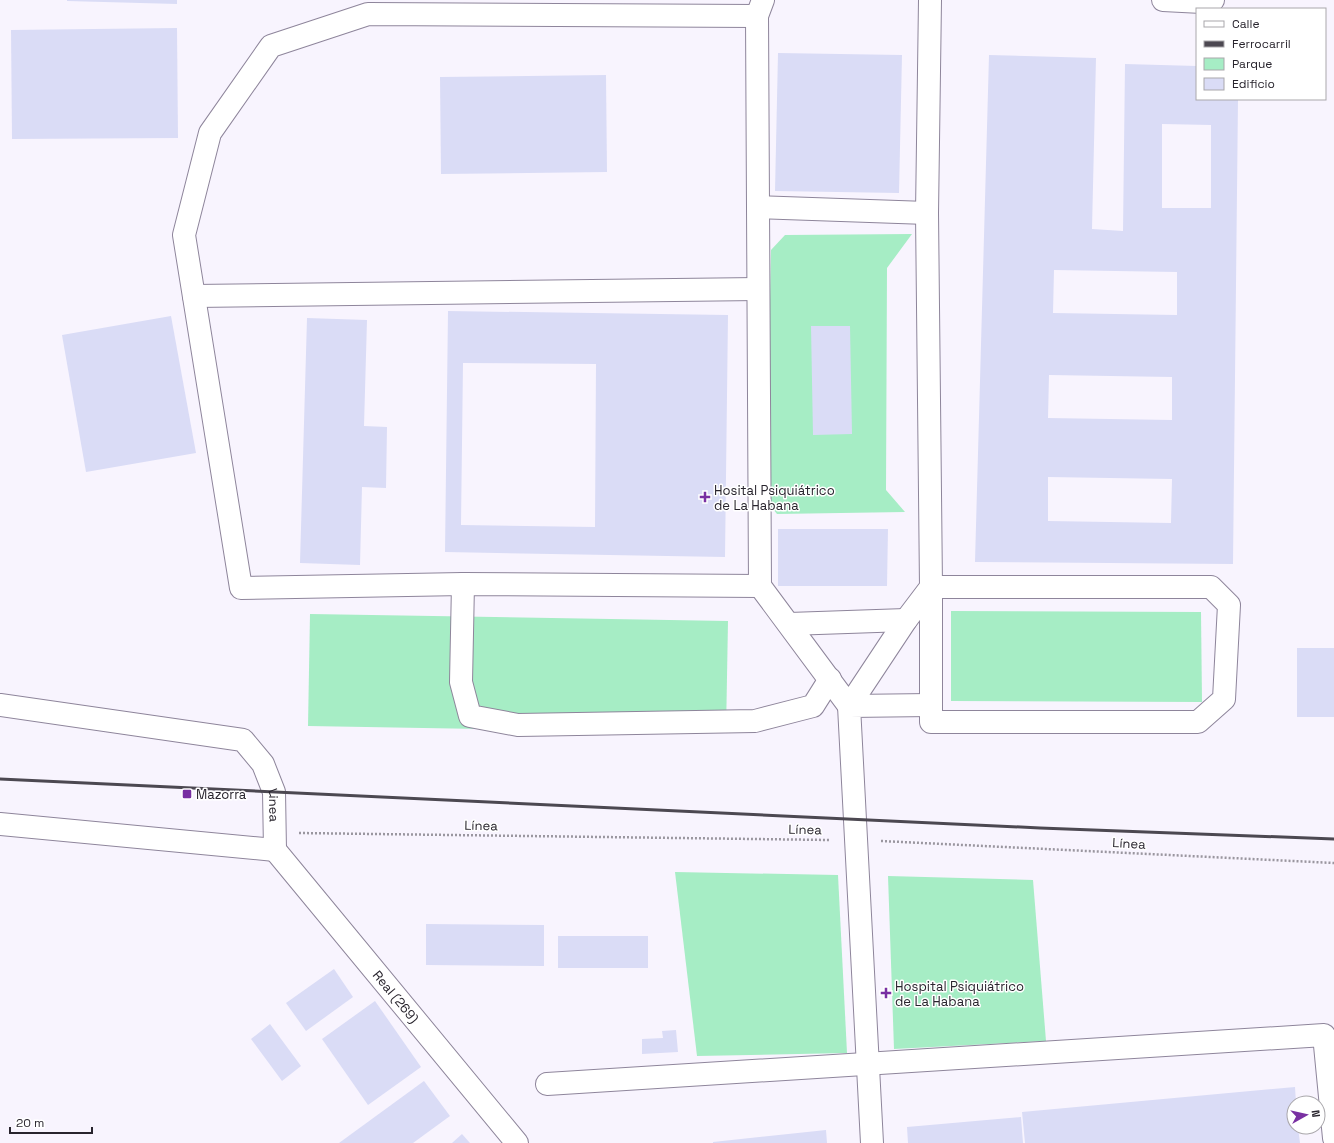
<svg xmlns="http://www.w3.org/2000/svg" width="1334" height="1143" font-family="'Space Grotesk',sans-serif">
<rect width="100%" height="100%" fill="#f8f4fe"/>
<g fill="#a6edc5">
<path d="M912 234 887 268 886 490 905 512 777 514 766 500 771 250 785 235Z"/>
<path d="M951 611 1201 612 1202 702 951 701Z"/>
<path d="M310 614 728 621 726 733 308 726Z"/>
<path d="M675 872 838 875 847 1053 697 1056Z"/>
<path d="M888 876 1033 880 1046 1041 894 1049Z"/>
</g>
<g fill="#dadcf6" fill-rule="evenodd">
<path d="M67 0H177V4L67 1Z"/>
<path d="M177 28 178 138 12 139 11 30Z"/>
<path d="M778 53 902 55 899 193 775 191Z"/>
<path d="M989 55 1096 58 1092 229 1123 231 1125 64 1197 66V99H1238L1233 564 975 562ZM1162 124 1211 125V208H1162ZM1054 270 1177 272V315L1053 313ZM1049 375 1172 377V420L1048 418ZM1048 477 1172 479 1171 523 1048 521Z"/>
<path d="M606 75 607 172 441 174 440 77Z"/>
<path d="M448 311 728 315 725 557 445 552ZM463 363 596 364 595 527 461 525Z"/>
<path d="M171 316 196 453 86 472 62 335Z"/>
<path d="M307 318 367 320 364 426 387 427 386 488 362 487 360 565 300 563Z"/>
<path d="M811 326H850L852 434 813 435Z"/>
<path d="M778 529H888L887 586H778Z"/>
<rect x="1297" y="648" width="37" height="69"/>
<path d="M426 924 544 925V966L426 965Z"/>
<rect x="558" y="936" width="90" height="32"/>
<path d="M334 969 353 997 306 1031 286 1003Z"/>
<path d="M375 1001 421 1067 368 1105 322 1039Z"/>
<path d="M270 1024 301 1066 282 1081 251 1039Z"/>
<path d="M676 1030 678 1052 642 1054V1039L663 1038 662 1031Z"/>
<path d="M424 1081 450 1116 413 1143H339Z"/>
<path d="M1295 1087 1296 1103H1294V1127H1298L1300 1143H1025L1022 1112Z"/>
<path d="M1021 1117 1023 1143H908L907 1127Z"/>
<path d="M826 1130 827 1143H713V1142Z"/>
<path d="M462 1134 470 1143H452Z"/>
</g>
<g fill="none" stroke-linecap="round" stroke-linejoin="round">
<defs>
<g id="minor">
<path d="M763 0 757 16 760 586 849 706 906 620 931 587 927 213 930 0"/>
<path d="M1163 0 1202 2 1213 0"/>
<path d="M757 16 368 14 271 46 210 133 184 235 241 588 463 584 760 586"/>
<path d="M758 207 927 213"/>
<path d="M194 296 758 289"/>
<path d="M463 584 461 682 470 716 518 725 755 721 813 706 830 679"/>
<path d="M931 587H1211L1229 605 1224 699 1198 722H931Z"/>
<path d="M789 624 906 620"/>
<path id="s1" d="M0 705 243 740 263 764 274 792 275 850"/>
<path d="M0 824 275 850"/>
<path id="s2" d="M275 850 517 1143"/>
<path d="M547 1084 1324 1035 1334 1138"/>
<path d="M872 1143 849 706 931 705"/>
</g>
</defs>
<use href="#minor" stroke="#8e859b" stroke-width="24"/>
<g stroke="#9a969f" stroke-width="2.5" stroke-dasharray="2 2" stroke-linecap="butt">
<path d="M299 833 830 840"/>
<path d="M881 841 1334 863"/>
</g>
<use href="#minor" stroke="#fff" stroke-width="22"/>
<path stroke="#4c4851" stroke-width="3" d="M0 779 1040 828 1334 839"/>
</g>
<g fill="#7930a2" stroke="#fff" stroke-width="1.5">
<path d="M703 491h4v4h4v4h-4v4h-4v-4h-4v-4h4z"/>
<rect x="182" y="789" width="10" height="10" rx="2"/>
<path d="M884 987h4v4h4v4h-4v4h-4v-4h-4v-4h4z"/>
</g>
<g text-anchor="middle" stroke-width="3" stroke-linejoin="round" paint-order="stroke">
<g font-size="13" fill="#28242d" stroke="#fff" text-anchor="start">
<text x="714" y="495">Hosital Psiquiátrico<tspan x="714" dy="15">de La Habana</tspan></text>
<text x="196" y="799">Mazorra</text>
<text x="895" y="991">Hospital Psiquiátrico<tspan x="895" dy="15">de La Habana</tspan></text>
</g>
<g font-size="13" fill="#28242d" stroke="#fff">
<text dy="5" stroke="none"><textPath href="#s1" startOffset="320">Linea</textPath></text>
<text transform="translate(481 825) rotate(1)" y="5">Línea</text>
<text transform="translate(805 829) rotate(1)" y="5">Línea</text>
<text transform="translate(1129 843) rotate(3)" y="5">Línea</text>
<text dy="5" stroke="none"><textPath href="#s2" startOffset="190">Real (269)</textPath></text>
</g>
</g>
<rect x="1196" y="8" width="130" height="92" fill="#ffffff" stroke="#a9a7ab"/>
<rect x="1204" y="21" width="20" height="6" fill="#ffffff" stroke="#a9a7ab"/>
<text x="1232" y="28" font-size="12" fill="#28242d">Calle</text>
<rect x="1204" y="41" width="20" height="6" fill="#4c4851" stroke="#a9a7ab"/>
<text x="1232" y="48" font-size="12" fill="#28242d">Ferrocarril</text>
<rect x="1204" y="58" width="20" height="12" fill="#a6edc5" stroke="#a9a7ab"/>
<text x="1232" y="68" font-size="12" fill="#28242d">Parque</text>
<rect x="1204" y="78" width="20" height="12" fill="#dadcf6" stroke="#a9a7ab"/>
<text x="1232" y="88" font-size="12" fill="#28242d">Edificio</text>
<g transform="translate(1306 1115) rotate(82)"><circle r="19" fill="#ffffff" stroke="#a9a7ab"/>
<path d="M0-3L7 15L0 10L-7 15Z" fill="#7930a2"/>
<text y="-6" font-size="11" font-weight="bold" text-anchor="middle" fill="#28242d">N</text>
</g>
<path d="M10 1127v6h82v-6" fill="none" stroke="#28242d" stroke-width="2"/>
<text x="16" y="1127" font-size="12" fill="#28242d" stroke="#ffffff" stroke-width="3" paint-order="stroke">20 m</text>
</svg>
